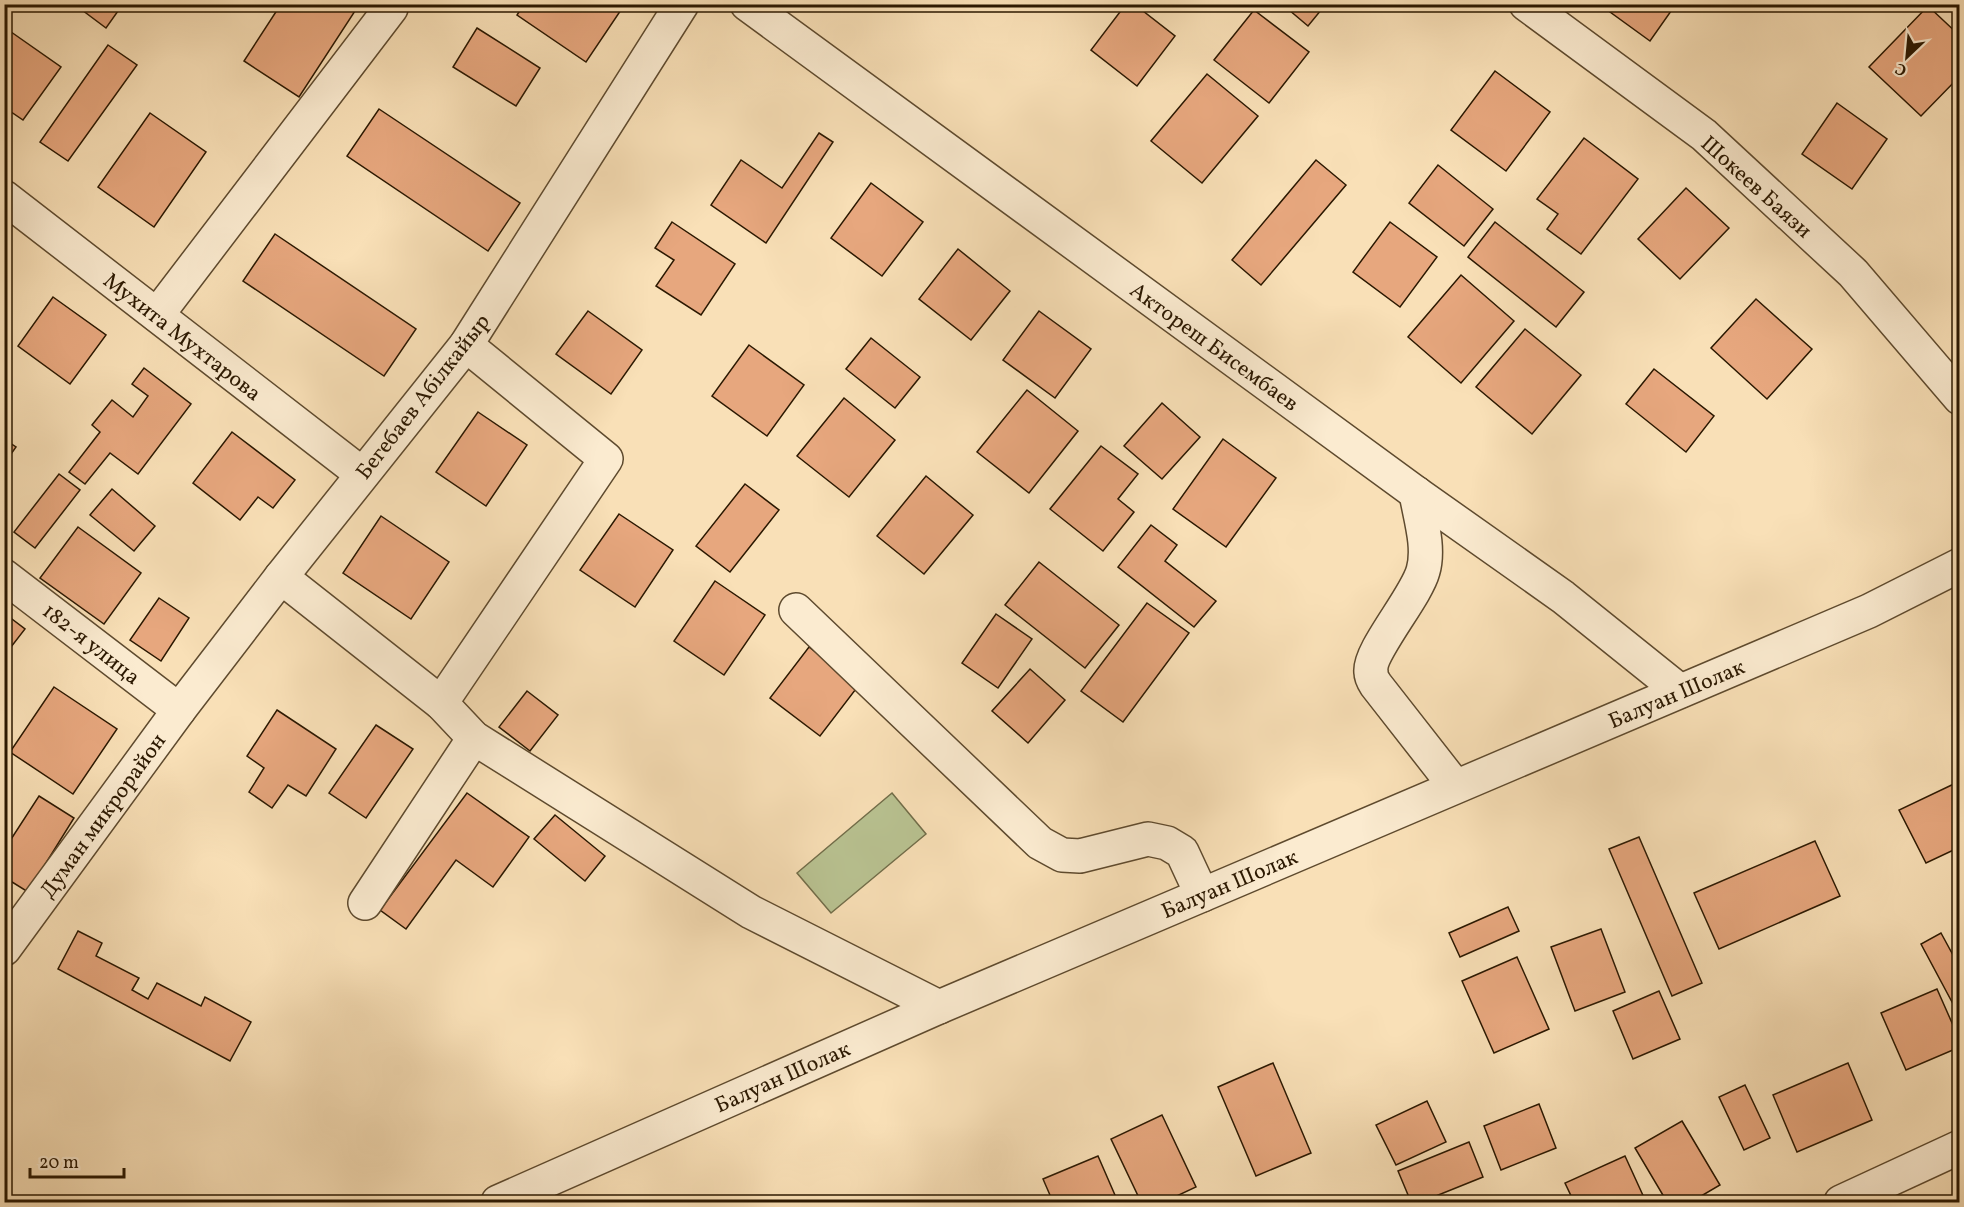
<svg xmlns="http://www.w3.org/2000/svg" width="1964" height="1207" font-family="Vollkorn,serif">
<rect width="100%" height="100%" fill="#f9e0b7"/>
<filter id="stains"><feTurbulence type="fractalNoise" baseFrequency=".00333" numOctaves="4"/><feColorMatrix values="0 0 0 0 .2 0 0 0 0 .09 0 0 0 0 .02 0 0 0 .5 -.17"/></filter>
<radialGradient id="worn" r=".72"><stop offset=".6" stop-color="#630" stop-opacity="0"/><stop offset="1" stop-color="#630" stop-opacity=".3"/></radialGradient>
<path fill="#b9c392" stroke="#726e4a" stroke-width="1.5" d="M892 793 926 834 831 913 797 873Z"/>
<g fill="#e7a77e" stroke="#2b1801" stroke-width="1.5">
<path d="M74 4H123L106 28Z"/>
<path d="M281 4H345L355 11 299 97 244 61Z"/>
<path d="M524 4H625L586 62 517 15Z"/>
<path d="M1126 4H1134L1175 36 1137 86 1091 50Z"/>
<path d="M1282 4H1326L1308 26Z"/>
<path d="M1599 4H1676L1650 41Z"/>
<path d="M1928 6 1960 36V76L1921 116 1869 67Z"/>
<path d="M1254 10 1309 52 1269 103 1214 60Z"/>
<path d="M4 27 61 67 23 120 4 107Z"/>
<path d="M477 28 540 68 516 106 453 67Z"/>
<path d="M108 45 137 65 68 161 40 142Z"/>
<path d="M1495 71 1550 112 1506 171 1451 130Z"/>
<path d="M1207 74 1258 116 1202 183 1151 141Z"/>
<path d="M1837 103 1887 139 1852 189 1802 154Z"/>
<path d="M379 109 520 203 488 251 347 156Z"/>
<path d="M150 113 206 152 154 227 98 187Z"/>
<path d="M819 133 833 142 766 243 711 205 741 160 782 188Z"/>
<path d="M1584 138 1638 179 1581 254 1547 229 1558 214 1537 199Z"/>
<path d="M1316 160 1346 185 1261 285 1232 260Z"/>
<path d="M1438 165 1493 209 1464 246 1409 203Z"/>
<path d="M871 183 923 222 882 276 831 238Z"/>
<path d="M1686 188 1729 228 1680 279 1638 239Z"/>
<path d="M672 222 735 264 701 315 656 286 674 260 655 248Z"/>
<path d="M1390 222 1437 257 1400 307 1353 272Z"/>
<path d="M1495 222 1584 292 1556 327 1468 257Z"/>
<path d="M275 234 416 329 384 376 243 281Z"/>
<path d="M958 249 1010 291 971 340 919 299Z"/>
<path d="M1461 275 1514 321 1461 383 1408 337Z"/>
<path d="M53 297 106 335 70 384 18 346Z"/>
<path d="M1756 299 1812 349 1767 399 1711 348Z"/>
<path d="M588 311 642 350 611 394 556 354Z"/>
<path d="M1039 311 1091 349 1055 398 1003 360Z"/>
<path d="M1525 329 1581 375 1532 434 1476 387Z"/>
<path d="M871 338 920 377 895 408 846 369Z"/>
<path d="M749 345 804 385 767 436 712 396Z"/>
<path d="M144 368 191 404 138 474 110 453 85 484 69 472 100 432 92 425 112 400 133 417 148 396 132 384Z"/>
<path d="M1654 369 1714 416 1686 452 1626 404Z"/>
<path d="M1027 390 1078 431 1029 493 977 452Z"/>
<path d="M844 398 895 440 849 497 797 456Z"/>
<path d="M1162 403 1200 437 1162 479 1124 446Z"/>
<path d="M478 412 527 445 486 506 436 472Z"/>
<path d="M232 432 295 480 273 508 258 497 240 520 193 483Z"/>
<path d="M4 439 16 447 4 464Z"/>
<path d="M1223 439 1276 478 1226 547 1173 509Z"/>
<path d="M1101 446 1138 474 1118 499 1134 512 1103 551 1050 509Z"/>
<path d="M59 474 80 490 35 548 14 532Z"/>
<path d="M926 476 973 515 924 574 877 536Z"/>
<path d="M745 484 779 510 730 572 696 546Z"/>
<path d="M112 489 155 526 134 551 90 515Z"/>
<path d="M619 514 673 550 635 607 580 570Z"/>
<path d="M381 516 449 562 411 619 343 573Z"/>
<path d="M1151 525 1177 545 1165 561 1216 601 1194 627 1118 567Z"/>
<path d="M78 527 141 573 104 624 40 578Z"/>
<path d="M1039 562 1119 625 1085 668 1005 605Z"/>
<path d="M715 581 765 615 724 675 674 641Z"/>
<path d="M159 598 189 618 161 661 130 640Z"/>
<path d="M1147 603 1189 633 1123 722 1081 691Z"/>
<path d="M4 613 25 629 4 656Z"/>
<path d="M996 614 1032 639 998 688 962 663Z"/>
<path d="M809 647 859 685 820 736 770 698Z"/>
<path d="M1030 669 1065 700 1028 743 992 711Z"/>
<path d="M54 687 117 729 73 794 10 752Z"/>
<path d="M527 691 558 715 530 751 499 727Z"/>
<path d="M277 710 336 749 306 796 288 785 272 808 249 792 264 768 247 756Z"/>
<path d="M376 725 413 749 366 818 329 793Z"/>
<path d="M1958 782 1960 847 1926 863 1899 810Z"/>
<path d="M467 793 529 837 493 887 456 860 406 929 380 910Z"/>
<path d="M39 796 74 818 28 892 4 877V850Z"/>
<path d="M555 815 605 856 585 881 534 839Z"/>
<path d="M1639 837 1702 983 1672 996 1609 849Z"/>
<path d="M1815 841 1840 896 1719 949 1694 893Z"/>
<path d="M1508 907 1519 931 1460 957 1449 933Z"/>
<path d="M1601 929 1625 992 1575 1011 1551 947Z"/>
<path d="M78 931 102 943 96 956 139 978 132 990 148 999 157 983 201 1006 205 997 251 1022 230 1061 58 969Z"/>
<path d="M1941 933 1960 968V1017L1921 944Z"/>
<path d="M1517 957 1549 1029 1494 1053 1462 981Z"/>
<path d="M1937 989 1960 1041V1047L1906 1070 1881 1013Z"/>
<path d="M1659 991 1680 1039 1633 1059 1613 1011Z"/>
<path d="M1273 1063 1311 1153 1256 1176 1218 1087Z"/>
<path d="M1848 1063 1872 1120 1797 1152 1773 1095Z"/>
<path d="M1745 1085 1770 1138 1744 1150 1719 1097Z"/>
<path d="M1427 1101 1446 1142 1396 1165 1376 1125Z"/>
<path d="M1539 1104 1556 1148 1501 1170 1484 1126Z"/>
<path d="M1162 1115 1196 1187 1164 1202H1141L1111 1139Z"/>
<path d="M1682 1121 1720 1185 1691 1202H1667L1635 1148Z"/>
<path d="M1469 1142 1483 1177 1421 1202H1411L1398 1171Z"/>
<path d="M1098 1156 1118 1202H1053L1043 1179Z"/>
<path d="M1625 1156 1646 1202H1574L1565 1183Z"/>
</g>
<g fill="none" stroke-linecap="round" stroke-linejoin="round">
<defs>
<g id="minor">
<path d="M747 4 1416 493 1563 597 1680 691"/>
<path d="M1526 4 1704 135 1853 273 1960 398"/>
<path d="M4 197 362 474"/>
<path d="M157 315 391 8V4"/>
<path d="M1416 493C1420 517 1430 547 1423 571 1416 597 1368 652 1371 672 1371 677 1374 682 1376 685L1455 786"/>
<path d="M4 576 179 710"/>
<path d="M281 577 441 703 474 738 751 912 939 1007"/>
<path d="M796 610 1040 843 1062 855 1080 856 1148 839 1167 843 1182 852 1202 895"/>
<path d="M441 703 606 459 466 345"/>
<path d="M365 903 474 738"/>
<path d="M4 949 179 710 281 577 466 345 682 4"/>
<path d="M498 1202 939 1007 1869 611 1960 565"/>
<path d="M1841 1202 1960 1147"/>
</g>
</defs>
<use href="#minor" stroke="#5e4a2e" stroke-width="36"/>
<use href="#minor" stroke="#fbebd0" stroke-width="33"/>
</g>
<g text-anchor="middle" stroke-width="4.5" stroke-linejoin="round" paint-order="stroke">
<g font-size="22" fill="#2b1801" stroke="#fbebd0">
<text transform="translate(1757 186) rotate(42)" y="8">Шокеев Баязи</text>
<text transform="translate(183 336) rotate(38)" y="8">Мухита Мухтарова</text>
<text transform="translate(1215 346) rotate(36)" y="8">Актореш Бисембаев</text>
<text transform="translate(422 396) rotate(-52)" y="8">Бегебаев Абілкайыр</text>
<text transform="translate(92 643) rotate(38)" y="8">182-я улица</text>
<text transform="translate(1676 693) rotate(-23)" y="8">Балуан Шолак</text>
<text transform="translate(102 815) rotate(-54)" y="8">Думан микрорайон</text>
<text transform="translate(1229 883) rotate(-23)" y="8">Балуан Шолак</text>
<text transform="translate(782 1076) rotate(-24)" y="8">Балуан Шолак</text>
</g>
</g>
<rect width="1964" height="1207" fill="none" stroke="#f9e0b7" stroke-width="24"/>
<rect x="6" y="6" width="1952" height="1195" fill="none" stroke="#2b1801" stroke-width="3"/>
<rect x="12" y="12" width="1940" height="1183" fill="none" stroke="#2b1801" stroke-width="1.5"/>
<g transform="translate(1907 57) rotate(206)" stroke="#fbebd0" stroke-width="4.5" paint-order="stroke">
<path d="M0-4.5L10 22L0 15L-10 22Z" fill="#2b1801"/>
<text y="-9" font-size="16" font-weight="bold" text-anchor="middle" fill="#2b1801">С</text>
</g>
<path d="M30 1168v9h94v-9" fill="none" stroke="#2b1801" stroke-width="3"/>
<text x="39" y="1168" font-size="18" fill="#2b1801" stroke="#fbebd0" stroke-width="4.5" paint-order="stroke">20 m</text>
<rect width="100%" height="100%" filter="url(#stains)"/>
<rect width="100%" height="100%" fill="url(#worn)"/>
</svg>
